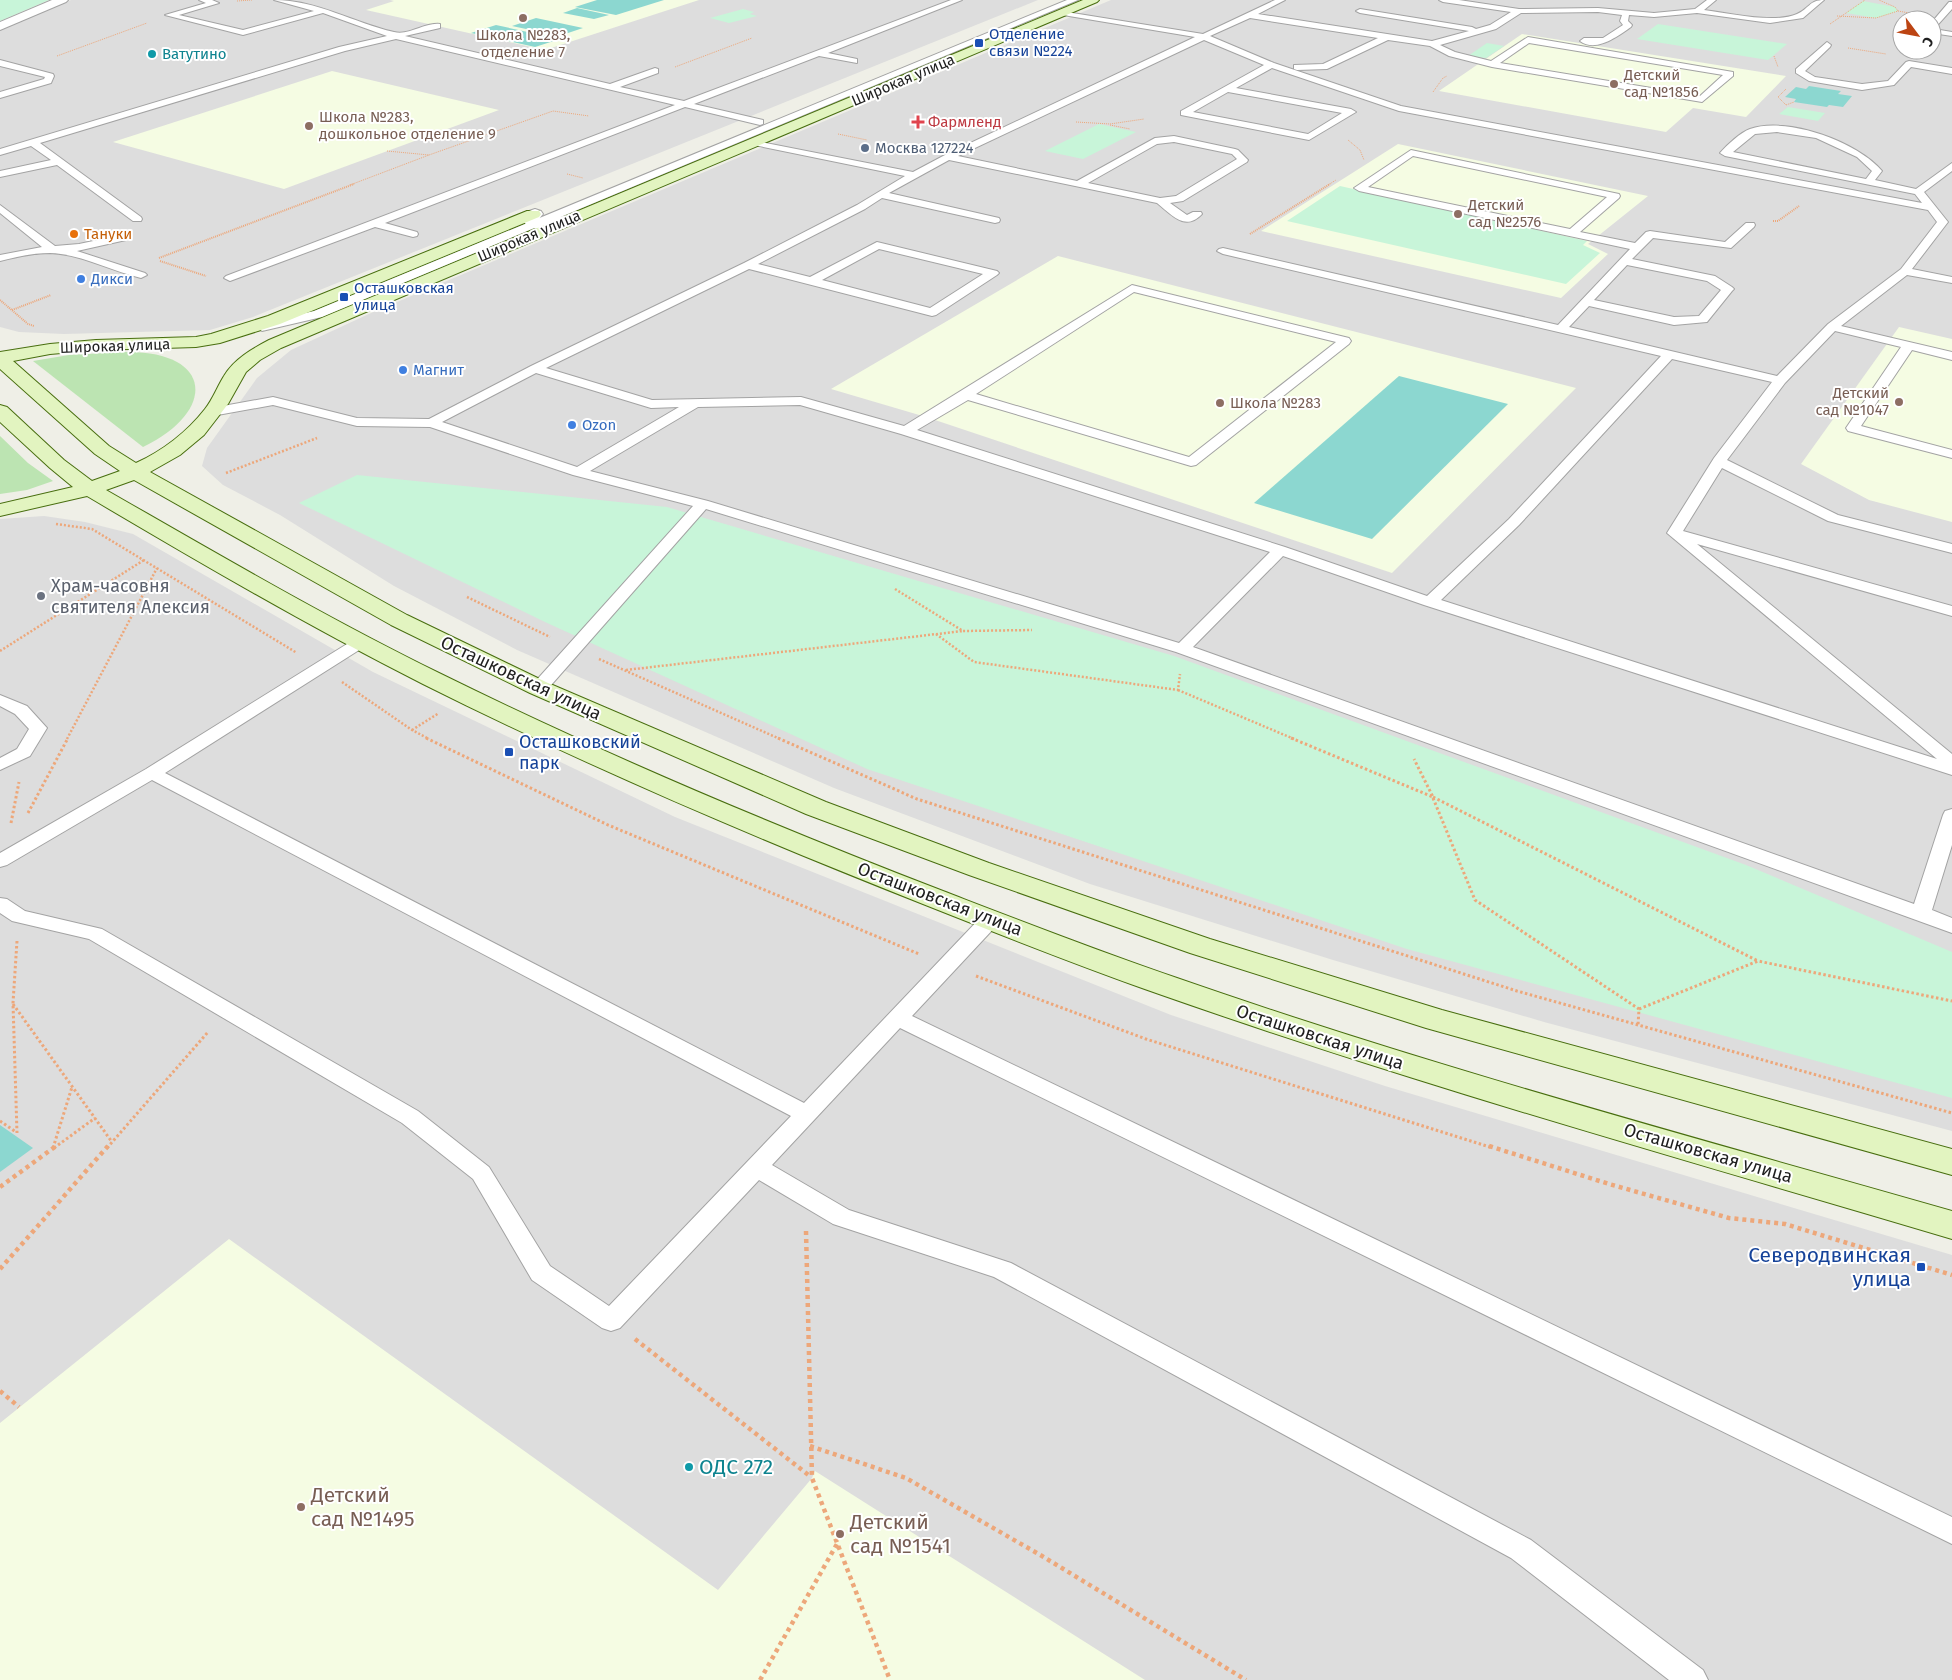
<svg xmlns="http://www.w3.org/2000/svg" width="1952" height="1680" font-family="'Fira Sans',sans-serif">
<rect width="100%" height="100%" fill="#efefe7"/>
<g fill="#ddd" fill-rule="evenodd">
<path d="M71 0H1038L253 317 210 330 64 334 19 332 0 327V30Z"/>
<path d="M1111 0H1952V1131L1544 1022 1333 960 1090 884 834 788 517 650 394 586 280 515 223 485 202 466 207 448 257 378 291 350 371 313ZM1902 20H1932V50H1902Z"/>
<path d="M44 516 85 522 133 534 373 672 675 817 1171 1015 1385 1086 1952 1255V1680H0V519Z"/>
</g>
<g fill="#f5fce3">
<path d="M390 0H699L545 50 366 10 394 1Z"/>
<path d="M1522 34 1786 76 1746 117 1693 108 1666 132 1439 91Z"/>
<path d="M332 71 499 110 284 189 113 142Z"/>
<path d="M1398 144 1648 196 1588 244 1608 254 1561 298 1261 231Z"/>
<path d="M1058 256 1576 388 1392 573 926 417 831 389Z"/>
<path d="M1899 327 1952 339V522L1869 500 1801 464Z"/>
<path d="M229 1239 718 1590 812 1478 815 1471 1145 1680H0V1423Z"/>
</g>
<g fill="#bce4b2">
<path d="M124 352C212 350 219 410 143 447L33 361 69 355Z"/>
<path d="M0 436 28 463 53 481 27 490 0 494Z"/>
</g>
<g fill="#c8f5d9">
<path d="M0 0H49L0 21Z"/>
<path d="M1863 1 1895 7 1898 11 1876 18 1846 13Z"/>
<path d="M743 9 754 12 750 14 757 16 729 23 710 18Z"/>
<path d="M1658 24 1787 44 1768 60 1637 39Z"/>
<path d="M1487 43 1504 46 1486 58 1468 56Z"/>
<path d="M1788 107 1825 113 1818 121 1779 114Z"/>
<path d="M1099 124 1136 132 1083 159 1045 151Z"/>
<path d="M1340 186 1587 241 1583 245 1600 253 1566 284 1287 221Z"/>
<path d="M357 475 667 507 1174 656 1746 865 1952 952V1098L1407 949 867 769 545 622 299 503Z"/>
</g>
<g fill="#8cd7d0">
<path d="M597 0H664L616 15 575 7Z"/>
<path d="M577 8 609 15 594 19 563 13Z"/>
<path d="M536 18 583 28 559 36 512 26Z"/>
<path d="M496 25 560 39 535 47 471 33Z"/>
<path d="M1809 86 1841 91 1838 94 1852 96 1843 107 1829 105 1827 107 1794 102 1796 99 1785 97 1796 87 1806 89Z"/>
<path d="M1399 376 1508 404 1372 539 1254 503Z"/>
<path d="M0 1125 33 1148 0 1172Z"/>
</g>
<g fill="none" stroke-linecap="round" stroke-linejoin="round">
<defs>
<g id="service">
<path d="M199 0H212L219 3 179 15 243 30 314 11 274 0C317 0 354 23 394 32 409 36 425 22 440 24V28L405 36 610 84 655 68 658 69V73L620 87 684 101 951 0H962L828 53 857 59V63L819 56 694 104 763 120V124L760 125 685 107 385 223 417 232 418 234 417 236 413 237 375 227 230 281 224 278 226 276 675 105 396 39 345 51 40 143 141 217 142 219 141 221H133L57 165 0 177V171L51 160 31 146 0 155V149L339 47 387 36 323 13 243 35 165 15 206 3Z"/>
<path d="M1067 0H1078L322 317 262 331 256 327 258 324 314 311Z"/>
<path d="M1275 0H1285L1258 14 1432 41 1469 31 1360 13 1356 11 1360 9 1472 27 1476 29 1490 25 1511 12 1443 2 1439 0H1459L1519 9 1598 8 1654 13 1695 9 1707 0H1716L1704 10C1729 13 1774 24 1797 14 1809 9 1809 0 1824 0L1803 18 1770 23 1697 13 1654 17 1629 15 1628 21 1632 25 1631 27C1618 36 1596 53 1580 41L1584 38H1603L1623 25 1620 21 1622 15 1598 12 1521 13 1496 29 1440 45 1455 52 1491 61 1528 37 1733 72V76L1702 102 1492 67 1449 56 1430 46 1388 40 1327 69 1297 70 1294 69V65L1323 64 1378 38 1250 18 1210 36 1274 63 1401 106 1922 203 1915 194 1725 156 1720 153C1727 145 1741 132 1750 129 1787 116 1858 142 1882 171L1875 180 1916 189 1952 163V171L1924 192 1948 222 1912 269 1952 277V283L1907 275 1841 326 1952 352V360L1912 350 1861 426 1952 450V458L1848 431 1846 428 1901 347 1835 331 1785 383 1727 460 1838 515 1952 544V553L1828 521 1722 468 1683 531 1952 606V616L1697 544 1952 754V775L1424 605 1283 556 1193 647 1914 904 1943 815 1945 811 1952 809V845L1932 910 1952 918V933L1176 652 706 509 545 692H533L531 688 533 684 693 506 573 475 430 427 357 426 273 405 212 416 205 412 212 408 273 397 357 418 429 419 531 366 744 263 857 205 905 176 754 145 751 144V140L913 172 945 155 1195 37 1063 15 1059 13 1060 11 1203 34ZM1204 40 1264 65 1181 111V115L1309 140 1356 112 1351 109 1236 88 1272 68 1399 111 1928 210 1937 222 1901 269 1828 324 1777 376 1569 327 1589 306 1674 325 1707 322 1732 291 1734 289 1732 287 1715 276 1632 259 1653 238 1731 248 1754 227 1755 225 1754 223H1746L1725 242 1650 231 1646 232 1635 243 1580 232 1619 198 1620 196 1619 194 1411 150 1354 188 1359 191 1630 249 1558 325 1223 248 1219 249 1217 251 1223 254 1661 356 1509 519 1427 596 1285 547 917 430 968 400 1191 466 1196 465 1349 344 1351 341 1349 338 1132 285 904 426 801 397 652 400 546 368 749 269 932 316 936 315 997 275 999 273 997 271 877 242 810 277 758 264 865 209 882 198 995 223 999 222 1000 220 999 218 889 193 949 160 1157 203C1172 215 1185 232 1202 214L1201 212H1193L1187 215 1170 203 1183 201 1247 162 1248 160 1238 150 1235 149 1174 136 1155 138 1077 181 958 156ZM1529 43 1723 75 1700 96 1500 63ZM1228 92 1342 113 1308 134 1193 112ZM1777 132 1816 138 1857 157 1872 171 1866 179 1733 152 1755 134ZM1174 142 1232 154 1237 159 1176 196 1160 198 1088 183 1157 144ZM1413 156 1607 197 1570 229 1368 187ZM879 249 983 274 930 308 822 280ZM1627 265 1707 281 1721 290 1699 316 1674 317 1594 300ZM1134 292 1336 342 1189 457 976 394ZM1672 359 1772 382 1714 458 1667 533 1937 759 1441 600 1519 525ZM536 373 651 408 679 407 577 467 442 422ZM800 405 901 434 1270 552 1179 643 708 501 590 471 698 407Z"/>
<path d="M1949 2H1952V9L1934 29 1952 32V36L1932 33V22Z"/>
<path d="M1827 42 1831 45 1830 47 1805 71 1815 77 1862 84 1888 81 1906 62 1909 61 1952 68V74L1911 67 1894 85 1862 90 1809 81 1796 73V69Z"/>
<path d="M0 60 53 74 54 76 51 83 0 98V92L44 79 45 77 0 66Z"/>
<path d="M0 205 55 246 79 244 122 235 126 236 127 238 126 240 77 251 145 273 147 275 141 278C111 271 81 254 50 253 33 253 16 257 0 261V255L42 247 0 213Z"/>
<path d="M361 637 367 639 369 642 367 645 165 773 804 1103 983 915 990 913 997 915 1000 920 997 925 912 1016 1952 1517V1544L900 1028 772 1165 849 1210 1011 1263 1531 1540 1703 1670 1708 1680H1669L1511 1558 994 1277 833 1224 759 1180 620 1328 611 1331 602 1328 532 1280 473 1179 402 1123 89 939 12 921 0 913V898L7 899 25 911 102 929 418 1111 489 1167 550 1266 609 1306 791 1116 152 780 7 865 0 867V853L146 769 355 639Z"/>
<path d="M0 695 27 706 47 728 30 756 0 770V758L17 749 29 729 15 714 0 706Z"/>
</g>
<path id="minor" d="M535 209 541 211 543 214 539 219 541 220 563 216 569 218 571 221 569 224C553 230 532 234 521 219L529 211Z"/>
<path id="tertiary" d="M52 0H68L66 2 0 30V22Z"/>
<path id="secondary" d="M1083 0H1099L1097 2 281 348 260 360 246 372 228 404 204 435 180 455 150 472 407 615 548 683 826 802 989 863 1210 939 1442 1010 1952 1149V1175L1426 1028 1190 953 969 875 806 814 530 693 391 625 134 480 106 490C216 553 325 617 439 673 603 754 772 825 943 891 1021 921 1098 951 1177 978 1432 1067 1693 1137 1952 1211V1239C1687 1160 1420 1086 1159 994 1079 966 1001 935 923 904 753 837 585 765 423 684 308 626 197 561 87 496L0 516V504L73 487 50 468 0 422V405L7 407 64 460 92 481 120 471 95 454 0 369V352L50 344 96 340 196 337 211 334 268 316 527 211H539L541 214 539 217 280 324 220 343 196 347 96 350 50 354 13 361 109 446 136 463C162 451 187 432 205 409 213 399 217 387 224 376 234 359 252 349 269 340Z"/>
</defs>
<use href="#service" stroke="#a3a3a3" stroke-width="2"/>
<use href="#minor" stroke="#a3a3a3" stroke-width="2"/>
<use href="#tertiary" stroke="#a3a3a3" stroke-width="2"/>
<use href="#secondary" stroke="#486e0f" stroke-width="2"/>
<g stroke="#eda77a" stroke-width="1" stroke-dasharray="1 1" stroke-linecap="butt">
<path d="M237 1 252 0"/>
<path d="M1898 11 1915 14"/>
<path d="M1837 16 1876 18 1898 11 1895 7 1879 0"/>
<path d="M1830 24 1865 0"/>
<path d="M1848 48 1886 54"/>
<path d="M57 56 147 23"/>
<path d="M1774 56 1778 67"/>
<path d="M675 67 752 38"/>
<path d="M1786 89 1778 97 1786 105"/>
<path d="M1433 92 1443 78 1447 76"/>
<path d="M1786 105 1794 102"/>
<path d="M1076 122 1110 124 1144 119"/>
<path d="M1110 125 1130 129"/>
<path d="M838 134 867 140"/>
<path d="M1348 140 1360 150 1364 160"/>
<path d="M387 151 429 155 553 111 589 116"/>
<path d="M567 174 583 178"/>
<path d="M350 185 429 155"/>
<path d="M1328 185 1336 180"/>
</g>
<g stroke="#eda77a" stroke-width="2" stroke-dasharray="1 1" stroke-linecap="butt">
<path d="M1773 221H1778L1799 206"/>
<path d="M1250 234 1330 184"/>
<path d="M159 258 354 184"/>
<path d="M160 261 206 276"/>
<path d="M0 300 28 324 34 326"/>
<path d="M12 310 51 295"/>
</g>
<g stroke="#eda77a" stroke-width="2.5" stroke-dasharray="2 2" stroke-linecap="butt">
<path d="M226 473 317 438"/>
<path d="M56 524 92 529 297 653"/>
<path d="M895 589 963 631 1032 630"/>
<path d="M467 597 550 637"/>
<path d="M936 634 974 662 1178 690 1180 674"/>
<path d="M0 651 144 560"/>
<path d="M599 659 780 739"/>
<path d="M626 670 963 631"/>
<path d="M342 682 412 730 429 739"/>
<path d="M1178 690 1294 739"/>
<path d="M412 730 439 713"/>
<path d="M67 739 157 568"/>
</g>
<g stroke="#eda77a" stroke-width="3" stroke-dasharray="2.5 2.5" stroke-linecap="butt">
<path d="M426 738 608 825 919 954"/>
<path d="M778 738 917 799 1517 991 1952 1113"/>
<path d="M1291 738 1433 797 1414 759"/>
<path d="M1433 797 1758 961"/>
<path d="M1433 798 1475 900 1639 1009 1638 1025"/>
<path d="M28 813 68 738"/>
<path d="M11 823 19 782"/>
<path d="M17 941 13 1003 17 1133"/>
<path d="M976 976 1146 1039 1493 1148"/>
<path d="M13 1004 112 1142"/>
<path d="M1639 1009 1758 961 1952 1001"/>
<path d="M0 1121 16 1132"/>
<path d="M53 1148 72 1087"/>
<path d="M54 1148 95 1118"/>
<path d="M107 1148 208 1032"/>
</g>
<g stroke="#eda77a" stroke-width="4.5" stroke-dasharray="4 4" stroke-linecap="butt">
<path d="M1489 1146 1609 1184 1729 1218 1785 1224 1952 1275"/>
<path d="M0 1187 56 1146"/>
<path d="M806 1231 812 1478 890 1680"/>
<path d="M0 1269 108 1146"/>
<path d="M635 1339 811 1477"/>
<path d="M0 1391 19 1407"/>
<path d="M810 1446 906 1478 1042 1556 1246 1680"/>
<path d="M760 1680 837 1544"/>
</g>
<use href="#service" fill="#fff" fill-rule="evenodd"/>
<use href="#minor" fill="#fff" fill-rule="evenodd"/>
<use href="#tertiary" fill="#fff" fill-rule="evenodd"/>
<use href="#secondary" fill="#e2f4c0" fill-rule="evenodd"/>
</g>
<g fill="#8d6e63" stroke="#fff" stroke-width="2">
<circle cx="523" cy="18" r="5"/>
<circle cx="1614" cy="84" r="5"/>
<circle cx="309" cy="126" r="5"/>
<circle cx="1458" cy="214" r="5"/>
<circle cx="1899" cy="402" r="5"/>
<circle cx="1220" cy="403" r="5"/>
<circle cx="301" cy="1507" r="5"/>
<circle cx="840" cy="1534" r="5"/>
</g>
<g fill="#1a4fb4" stroke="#fff" stroke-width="2">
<rect x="974" y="38" width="10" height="10" rx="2.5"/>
<rect x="339" y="292" width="10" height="10" rx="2.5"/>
<rect x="504" y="747" width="10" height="10" rx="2.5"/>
<rect x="1916" y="1262" width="10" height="10" rx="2.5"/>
</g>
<g fill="#0f9aa8" stroke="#fff" stroke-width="2">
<circle cx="152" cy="54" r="5"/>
<circle cx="689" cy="1467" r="5"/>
</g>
<path fill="#e0444e" stroke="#fff" stroke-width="2" d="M915.5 114.5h5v5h5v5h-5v5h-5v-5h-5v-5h5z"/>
<circle fill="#5c6f8a" stroke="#fff" stroke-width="2" cx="865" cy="148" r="5"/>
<circle fill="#e8710a" stroke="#fff" stroke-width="2" cx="74" cy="234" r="5"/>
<g fill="#3f7fe0" stroke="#fff" stroke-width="2">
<circle cx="81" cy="279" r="5"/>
<circle cx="403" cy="370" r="5"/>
<circle cx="572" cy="425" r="5"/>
</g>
<circle fill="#6b7280" stroke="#fff" stroke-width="2" cx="41" cy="596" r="5"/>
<g text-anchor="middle" stroke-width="4" stroke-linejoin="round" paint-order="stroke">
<g font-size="15" fill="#164399" stroke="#fff" text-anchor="start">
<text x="989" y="39">Отделение<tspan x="989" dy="17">связи №224</tspan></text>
<text x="354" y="293">Осташковская<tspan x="354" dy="17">улица</tspan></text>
</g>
<g font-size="15" fill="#785e54" stroke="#fff" text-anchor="start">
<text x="523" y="40" text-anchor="middle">Школа №283,<tspan x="523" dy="17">отделение 7</tspan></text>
<text x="1624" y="80">Детский<tspan x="1624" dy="17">сад №1856</tspan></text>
<text x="319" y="122">Школа №283,<tspan x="319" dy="17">дошкольное отделение 9</tspan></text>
<text x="1468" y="210">Детский<tspan x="1468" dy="17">сад №2576</tspan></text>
<text x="1889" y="398" text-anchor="end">Детский<tspan x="1889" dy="17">сад №1047</tspan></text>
<text x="1230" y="408">Школа №283</text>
</g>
<g font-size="15" fill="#0d838f" stroke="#fff" text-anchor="start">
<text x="162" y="59">Ватутино</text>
</g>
<g font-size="15" fill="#1f1f1f" stroke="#fff">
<text transform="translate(903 80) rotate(-23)" y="5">Широкая улица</text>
<text transform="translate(529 236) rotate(-23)" y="5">Широкая улица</text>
<text transform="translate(115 346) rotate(-2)" y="5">Широкая улица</text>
</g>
<g font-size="15" fill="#be3a42" stroke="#fff" text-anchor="start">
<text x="928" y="127">Фармленд</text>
</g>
<g font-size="15" fill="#4e5e75" stroke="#fff" text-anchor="start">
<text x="875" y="153">Москва 127224</text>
</g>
<g font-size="15" fill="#c56008" stroke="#fff" text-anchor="start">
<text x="84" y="239">Тануки</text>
</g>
<g font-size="15" fill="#366cbe" stroke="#fff" text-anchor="start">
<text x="91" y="284">Дикси</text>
<text x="413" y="375">Магнит</text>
<text x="582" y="430">Ozon</text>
</g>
<g font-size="18" fill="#5b616d" stroke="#fff" text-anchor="start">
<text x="51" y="592">Храм-часовня<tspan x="51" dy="21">святителя Алексия</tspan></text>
</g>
<g font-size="18" fill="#1f1f1f" stroke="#fff">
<text transform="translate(521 678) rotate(25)" y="6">Осташковская улица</text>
<text transform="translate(940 899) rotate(21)" y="6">Осташковская улица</text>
<text transform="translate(1320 1037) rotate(18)" y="6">Осташковская улица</text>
<text transform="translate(1708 1153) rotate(16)" y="6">Осташковская улица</text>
</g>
<g font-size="18" fill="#164399" stroke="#fff" text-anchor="start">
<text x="519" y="748">Осташковский<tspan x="519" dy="21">парк</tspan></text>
</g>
<g font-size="21" fill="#164399" stroke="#fff" text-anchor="end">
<text x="1911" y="1262">Северодвинская<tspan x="1911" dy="24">улица</tspan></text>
</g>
<g font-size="21" fill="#0d838f" stroke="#fff" text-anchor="start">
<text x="699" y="1474">ОДС 272</text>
</g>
<g font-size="21" fill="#785e54" stroke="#fff" text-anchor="start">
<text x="311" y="1502">Детский<tspan x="311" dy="24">сад №1495</tspan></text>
<text x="850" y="1529">Детский<tspan x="850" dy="24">сад №1541</tspan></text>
</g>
</g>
<g transform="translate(1917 35) rotate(122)"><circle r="24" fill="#ffffff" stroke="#a5a5a5"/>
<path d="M0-4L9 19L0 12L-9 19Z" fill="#bc4413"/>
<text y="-8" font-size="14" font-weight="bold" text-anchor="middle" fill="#1f1f1f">С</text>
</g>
</svg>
